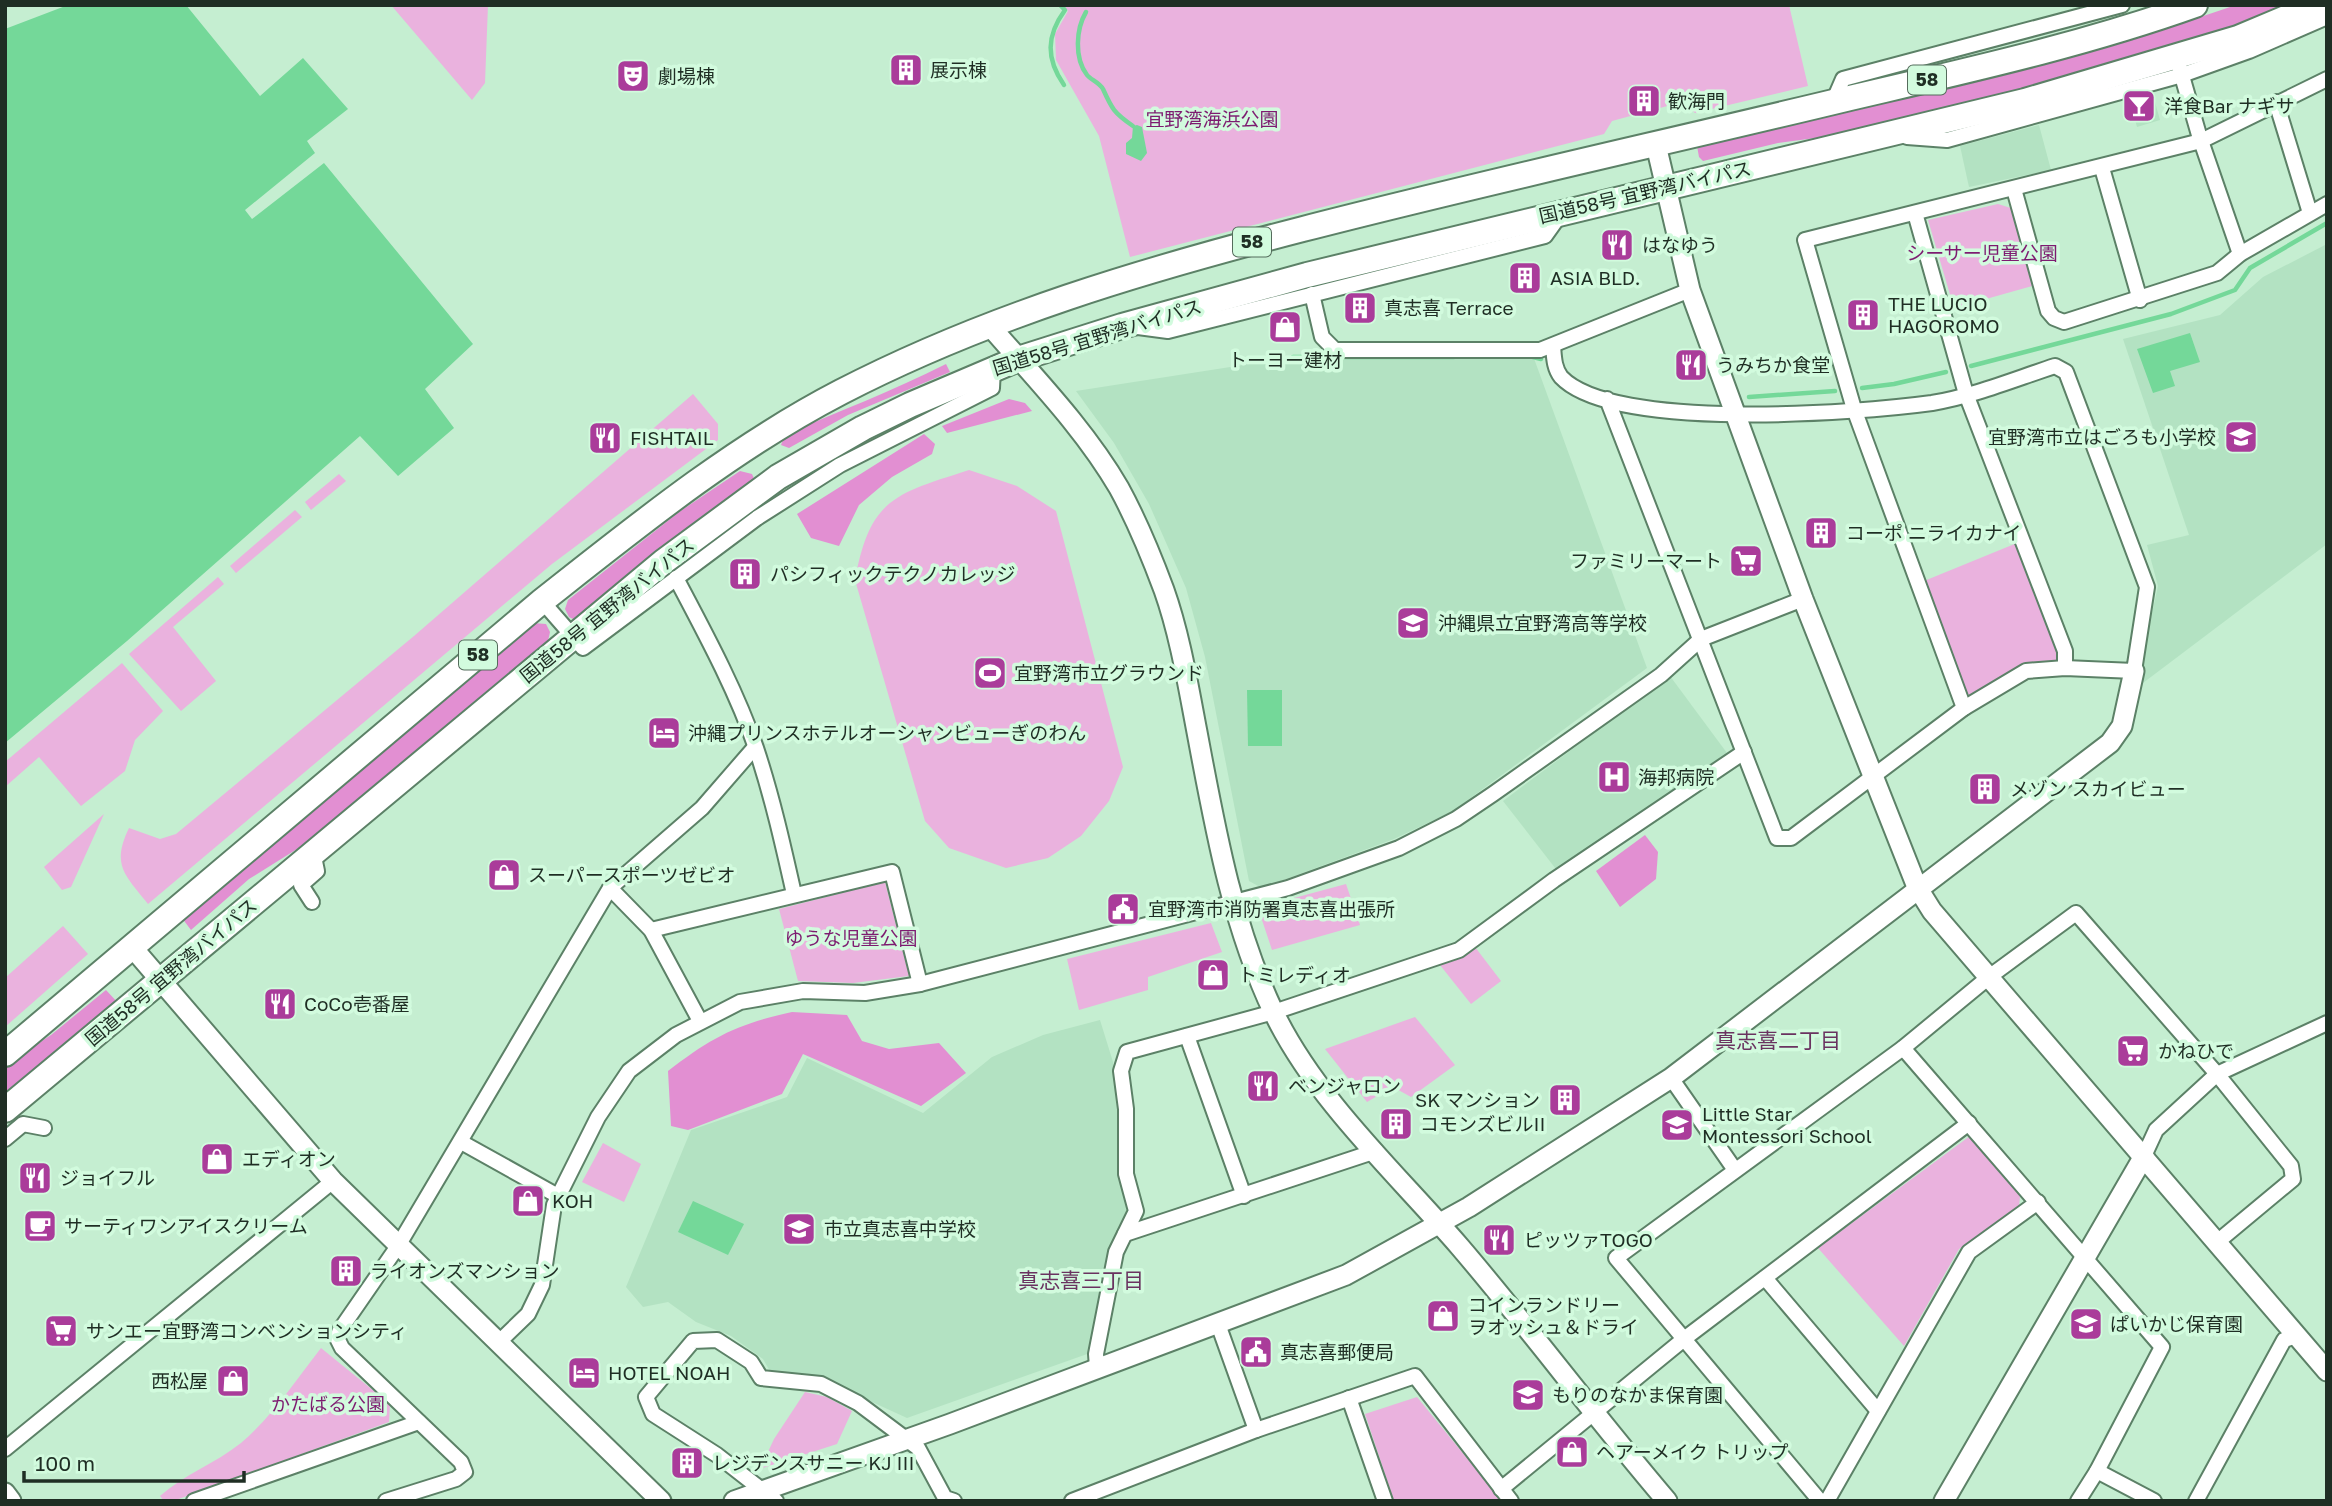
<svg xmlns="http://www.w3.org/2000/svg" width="2332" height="1506" font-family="'Golos Text','Noto Sans JP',sans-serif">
<rect width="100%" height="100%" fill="#c5eed1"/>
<g fill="#b3e2c2">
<path d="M2153 95 2160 120 2137 127 2130 101Z"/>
<path d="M2039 125 2051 170 1969 187 1960 146Z"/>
<path d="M2327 244V544L2135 689 2158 586 2147 545 2189 535 2123 339 2220 315 2263 277Z"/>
<path d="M1532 353 1647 668 1453 811 1394 839 1262 888 1249 881 1205 657 1186 588 1149 504 1114 443 1076 391 1288 358Z"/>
<path d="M1670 676 1727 753 1559 873 1503 801Z"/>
<path d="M1100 1020 1113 1062 1119 1120 1118 1178 1130 1209 1111 1245 1090 1353 907 1418 824 1380 771 1373 763 1359 731 1336 696 1322 668 1302 643 1307 626 1287 691 1130 787 1097 807 1058 923 1113 992 1057 1043 1035Z"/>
</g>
<g fill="#eab2de">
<path d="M391 5H488L485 83 472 100Z"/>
<path d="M1063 5H1789L1808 86 1695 113 1682 102 1612 121 1604 134 1130 257 1099 136 1056 60 1055 34 1068 11Z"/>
<path d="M1998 204 2014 209 2036 285 1954 308 1928 220Z"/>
<path d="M693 394 718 424V440L552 564 148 904C125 875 111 865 129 828L160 839 176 834 414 636Z"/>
<path d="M969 470 1017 486 1056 511 1123 767 1109 801 1081 836 1048 858 1006 868 949 848 925 821 855 580C870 498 895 494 969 470Z"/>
<path d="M339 474 346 481 311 510 305 502Z"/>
<path d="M295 510 302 517 236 573 230 566Z"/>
<path d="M2017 543 2061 657 2053 667 1978 698 1967 694 1924 581Z"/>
<path d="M218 577 224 584 173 627 216 681 181 711 129 654Z"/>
<path d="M122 663 163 711 135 740 125 771 81 806 39 757 5 787V762Z"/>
<path d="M104 814 71 887 62 890 44 867Z"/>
<path d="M885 882 909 976 853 983 798 981 779 909Z"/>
<path d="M1346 884 1360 925 1272 950 1262 920 1268 905Z"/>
<path d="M1211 923 1222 952 1148 977V990L1079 1010 1067 959Z"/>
<path d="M63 926 88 954 5 1027V978Z"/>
<path d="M1475 947 1501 981 1471 1004 1440 965 1465 956Z"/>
<path d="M1415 1017 1455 1065 1411 1097 1393 1087 1367 1102 1325 1049Z"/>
<path d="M1970 1136 2020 1196 2019 1207 1959 1249 1904 1346 1818 1248Z"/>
<path d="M603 1143 641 1164 624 1202 582 1182Z"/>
<path d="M321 1348 390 1404 389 1422 173 1501H164L160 1496C185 1474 216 1463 241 1443 272 1417 296 1380 321 1348Z"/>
<path d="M805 1392 827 1397 852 1411 837 1444 760 1469 774 1439Z"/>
<path d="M1417 1397 1502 1501H1394L1365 1414Z"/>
</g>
<g fill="#e28fd2">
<path d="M2236 5H2290L2166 49 1991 98 1845 134 1778 143 1703 161 1699 157 1697 146 2159 31Z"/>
<path d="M946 364 950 372 848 415 789 448 781 445 785 435C839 411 893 391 946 364Z"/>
<path d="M1009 399 1025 403 1032 411 947 433 942 426Z"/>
<path d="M924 434 935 444 932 454 892 477 859 505 839 546 811 538 797 514Z"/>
<path d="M740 471 752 474 755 481 577 621 569 617 565 609 568 600 679 512Z"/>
<path d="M533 623 546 624 550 632 548 641 305 844 249 879 191 930 182 918Z"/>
<path d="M1645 835 1658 852 1656 879 1620 907 1596 871Z"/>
<path d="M106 990 118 1003 5 1096V1065L51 1035Z"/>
<path d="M792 1012 847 1015 862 1041 889 1049 939 1043 966 1073 921 1106 803 1054 782 1094 688 1130 671 1126 668 1071C712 1037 737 1024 792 1012Z"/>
</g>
<g fill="#74d899">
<path d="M68 5H186L260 96 303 58 348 109 307 141 315 153 245 210 252 219 324 163 473 344 425 389 454 428 398 476 360 436 127 641 5 743V29Z"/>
<path d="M1137 125 1142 127 1147 153 1141 161 1126 154V143L1132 138 1133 126Z"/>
<path d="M2190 333 2200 362 2170 371 2175 386 2153 393 2137 349Z"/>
<path d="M1247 690H1282V746H1248Z"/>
<path d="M693 1201 744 1224 728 1255 678 1232Z"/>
</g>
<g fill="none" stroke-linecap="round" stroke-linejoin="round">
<g stroke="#74d899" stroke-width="4.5">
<path d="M1060 5 1065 10C1046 36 1046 59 1064 85"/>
<path d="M1086 12C1076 29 1074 58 1087 75 1091 80 1099 82 1103 89 1112 109 1114 113 1133 126"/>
<path d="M1529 356 1541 359"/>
<path d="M1293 357H1454"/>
<path d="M1971 366 2171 314 2235 290 2250 268 2327 223"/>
<path d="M1862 388 1894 384 1946 372"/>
<path d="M1749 397 1835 391"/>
</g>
<defs>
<g id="street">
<path d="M2180 69 2199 135 2240 254"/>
<path d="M1833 102 1843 79 2122 5"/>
<path d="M2276 102 2310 213"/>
<path d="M1907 137 1947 140 2182 75 2249 51 2327 17"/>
<path d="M2102 168 2140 300"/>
<path d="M2014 189 2048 311 2054 318 2064 322 2217 273 2240 254 2327 204"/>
<path d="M1915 213 1966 394 2065 651V668"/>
<path d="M1312 294 1322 337 1335 350H1540L1690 290"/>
<path d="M1138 327 1168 331 1545 236 1560 215"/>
<path d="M1553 346C1554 357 1554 368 1561 377 1613 432 1859 413 1932 403 1974 396 2015 379 2055 366L2066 372 2147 587 2134 671 2065 668 2026 671 1964 708 1791 838H1777L1607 399"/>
<path d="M676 578C705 633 736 690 756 748 772 796 783 845 794 894"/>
<path d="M542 601 583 648 757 518 840 465 992 388 993 369"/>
<path d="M1964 708 1854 409 1805 240 2201 141 2327 79"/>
<path d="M610 888 651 930 700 1021"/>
<path d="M312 902 301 885 317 871 313 852"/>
<path d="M651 930 892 872 920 984"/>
<path d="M1187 1036 1244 1196"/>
<path d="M1903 1048 2162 1347 2097 1471 2078 1501"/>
<path d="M1671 1078 1735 1170"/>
<path d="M5 1139 23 1124 44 1128"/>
<path d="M461 1142 558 1196"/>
<path d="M2144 1156 2156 1130 2217 1074 2327 1023"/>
<path d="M1125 1234 1376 1151"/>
<path d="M1765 1278 1878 1411"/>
<path d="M1218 1324 1256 1430"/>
<path d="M498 1343 528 1314 542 1285 554 1205 598 1117 629 1071 676 1035 740 1002 803 991 865 993 920 984 1288 888 1399 848 1456 819 1493 794 1661 675 1701 639 1803 599"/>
<path d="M1097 1367 1096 1354 1116 1252 1136 1211 1126 1174V1109L1121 1071 1127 1052 1274 1012 1459 950 1554 880 1744 752"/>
<path d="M1349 1398 1385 1501"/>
<path d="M5 1449 333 1181"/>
<path d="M2097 1471 2154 1501"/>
<path d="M1501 1489 1684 1339 1969 1123"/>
<path d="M194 1501 419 1422"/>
<path d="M386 1501 456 1479 465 1472 461 1462 342 1348 337 1338 340 1330 398 1246 610 888 702 808 755 747"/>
<path d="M776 1501 717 1455 653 1414 646 1397 693 1341 717 1340 751 1362 761 1378 821 1384 858 1403 918 1448 945 1498 954 1501"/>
<path d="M1072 1501 1256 1430 1415 1376 1511 1501"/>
<path d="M1820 1501 1616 1258 1903 1048 1989 977 2076 913 2217 1074 2291 1166 2293 1179 2216 1243"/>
<path d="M1827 1501 1969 1252 2038 1202"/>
<path d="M2196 1501 2284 1340 2296 1336"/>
</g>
<g id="secondary">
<path d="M1656 145 1690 290 1803 599 1917 887 1932 911 2327 1371"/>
<path d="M989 325C1034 377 1084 428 1119 488 1137 521 1151 555 1164 590 1180 635 1188 685 1197 732 1215 828 1232 925 1274 1013 1316 1100 1397 1174 1460 1247 1531 1330 1596 1418 1667 1501"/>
<path d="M132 947 333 1181 661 1501"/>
<path d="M5 1493 11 1501"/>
<path d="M734 1501 950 1424 1346 1275 1469 1207 1671 1078 2110 743 2122 726 2134 671"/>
<path d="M1944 1501 2144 1156"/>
</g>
<g id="highway">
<path d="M5 1054 542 601C637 526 733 448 841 392 988 316 1144 270 1303 229 1485 182 1668 142 1850 98 1965 71 2083 45 2195 5"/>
<path d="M5 1110 663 562 778 477 863 428 910 405 1018 359 1122 326 1307 275 2025 101 2238 38 2317 5"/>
</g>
</defs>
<use href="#street" stroke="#5c8167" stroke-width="18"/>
<use href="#secondary" stroke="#5c8167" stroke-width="23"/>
<use href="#highway" stroke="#5c8167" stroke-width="28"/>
<use href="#street" stroke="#fff" stroke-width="14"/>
<use href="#secondary" stroke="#fff" stroke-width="19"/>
<use href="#highway" stroke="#fff" stroke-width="24"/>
</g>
<defs>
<symbol id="building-square" viewBox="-11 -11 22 22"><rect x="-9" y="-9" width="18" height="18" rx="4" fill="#aa3c9a" stroke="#d2fbde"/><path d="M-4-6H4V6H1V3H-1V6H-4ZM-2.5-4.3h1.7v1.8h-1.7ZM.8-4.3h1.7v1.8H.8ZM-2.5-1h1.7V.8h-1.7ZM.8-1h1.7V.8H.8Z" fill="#fff"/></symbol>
<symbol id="theatre-square" viewBox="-11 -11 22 22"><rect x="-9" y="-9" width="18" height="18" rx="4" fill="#aa3c9a" stroke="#d2fbde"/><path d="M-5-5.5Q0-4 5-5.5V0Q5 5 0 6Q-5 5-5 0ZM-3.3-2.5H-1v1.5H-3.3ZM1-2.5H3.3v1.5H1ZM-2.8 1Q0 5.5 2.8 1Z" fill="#fff"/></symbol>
<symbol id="bar-square" viewBox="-11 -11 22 22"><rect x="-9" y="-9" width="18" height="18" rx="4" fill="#aa3c9a" stroke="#d2fbde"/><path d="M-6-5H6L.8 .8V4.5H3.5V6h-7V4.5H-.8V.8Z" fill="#fff"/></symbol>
<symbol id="restaurant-square" viewBox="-11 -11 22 22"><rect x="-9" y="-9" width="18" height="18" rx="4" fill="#aa3c9a" stroke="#d2fbde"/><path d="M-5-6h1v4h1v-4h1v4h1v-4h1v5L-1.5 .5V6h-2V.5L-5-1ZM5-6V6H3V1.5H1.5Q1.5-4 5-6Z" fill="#fff"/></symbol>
<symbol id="shop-square" viewBox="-11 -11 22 22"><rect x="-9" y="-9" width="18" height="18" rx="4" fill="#aa3c9a" stroke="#d2fbde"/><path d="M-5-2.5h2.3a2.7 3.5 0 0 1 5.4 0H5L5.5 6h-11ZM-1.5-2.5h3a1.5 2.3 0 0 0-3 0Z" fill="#fff"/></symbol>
<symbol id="school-square" viewBox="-11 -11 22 22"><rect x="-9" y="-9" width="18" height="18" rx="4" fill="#aa3c9a" stroke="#d2fbde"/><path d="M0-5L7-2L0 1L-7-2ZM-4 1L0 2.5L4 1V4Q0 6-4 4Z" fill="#fff"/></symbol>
<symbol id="supermarket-square" viewBox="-11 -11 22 22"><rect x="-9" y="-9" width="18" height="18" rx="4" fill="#aa3c9a" stroke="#d2fbde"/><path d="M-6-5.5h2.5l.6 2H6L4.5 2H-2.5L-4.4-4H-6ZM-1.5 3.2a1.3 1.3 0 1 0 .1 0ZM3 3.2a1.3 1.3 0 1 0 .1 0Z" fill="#fff"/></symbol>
<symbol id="stadium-square" viewBox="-11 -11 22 22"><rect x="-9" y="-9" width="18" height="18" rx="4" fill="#aa3c9a" stroke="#d2fbde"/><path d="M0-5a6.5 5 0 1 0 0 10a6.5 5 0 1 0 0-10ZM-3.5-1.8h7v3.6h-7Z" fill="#fff"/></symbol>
<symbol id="hotel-square" viewBox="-11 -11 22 22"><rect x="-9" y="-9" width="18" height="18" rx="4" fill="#aa3c9a" stroke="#d2fbde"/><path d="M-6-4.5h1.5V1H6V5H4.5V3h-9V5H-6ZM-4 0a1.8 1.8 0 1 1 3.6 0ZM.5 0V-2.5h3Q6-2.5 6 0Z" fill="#fff"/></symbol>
<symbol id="hospital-square" viewBox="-11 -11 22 22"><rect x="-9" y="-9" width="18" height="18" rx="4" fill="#aa3c9a" stroke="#d2fbde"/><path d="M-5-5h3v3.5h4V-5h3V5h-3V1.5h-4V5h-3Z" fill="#fff"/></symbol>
<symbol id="civic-square" viewBox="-11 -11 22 22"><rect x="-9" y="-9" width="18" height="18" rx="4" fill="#aa3c9a" stroke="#d2fbde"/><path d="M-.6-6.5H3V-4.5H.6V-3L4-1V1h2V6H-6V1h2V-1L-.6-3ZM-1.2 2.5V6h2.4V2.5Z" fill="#fff"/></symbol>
<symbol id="cafe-square" viewBox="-11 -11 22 22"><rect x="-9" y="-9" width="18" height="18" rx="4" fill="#aa3c9a" stroke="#d2fbde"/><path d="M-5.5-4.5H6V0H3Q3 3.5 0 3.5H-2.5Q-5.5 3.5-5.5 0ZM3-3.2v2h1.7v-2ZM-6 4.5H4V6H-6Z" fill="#fff"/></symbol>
</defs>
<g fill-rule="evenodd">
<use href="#building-square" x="887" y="51" width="38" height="38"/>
<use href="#theatre-square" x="614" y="57" width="38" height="38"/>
<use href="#building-square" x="1625" y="82" width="38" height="38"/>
<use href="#bar-square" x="2120" y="87" width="38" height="38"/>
<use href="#restaurant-square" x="1598" y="226" width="38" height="38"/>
<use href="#building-square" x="1506" y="259" width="38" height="38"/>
<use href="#building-square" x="1341" y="289" width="38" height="38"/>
<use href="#building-square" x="1844" y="296" width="38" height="38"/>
<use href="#shop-square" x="1266" y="308" width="38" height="38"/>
<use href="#restaurant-square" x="1672" y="346" width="38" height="38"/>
<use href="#school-square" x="2222" y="418" width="38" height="38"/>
<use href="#restaurant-square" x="586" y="419" width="38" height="38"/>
<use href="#building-square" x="1802" y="514" width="38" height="38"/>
<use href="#supermarket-square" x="1727" y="542" width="38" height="38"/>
<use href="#building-square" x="726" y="555" width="38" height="38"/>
<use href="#school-square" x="1394" y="604" width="38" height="38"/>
<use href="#stadium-square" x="971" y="654" width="38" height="38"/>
<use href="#hotel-square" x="645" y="714" width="38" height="38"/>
<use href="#hospital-square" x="1595" y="758" width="38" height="38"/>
<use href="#building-square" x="1966" y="770" width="38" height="38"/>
<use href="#shop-square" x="485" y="856" width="38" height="38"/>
<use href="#civic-square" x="1104" y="890" width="38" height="38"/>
<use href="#shop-square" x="1194" y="956" width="38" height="38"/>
<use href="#restaurant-square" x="261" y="985" width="38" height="38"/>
<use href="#supermarket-square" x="2114" y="1032" width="38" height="38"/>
<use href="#restaurant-square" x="1244" y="1067" width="38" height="38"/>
<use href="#building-square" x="1546" y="1081" width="38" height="38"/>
<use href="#building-square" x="1377" y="1105" width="38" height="38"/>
<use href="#school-square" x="1658" y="1106" width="38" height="38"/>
<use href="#shop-square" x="198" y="1140" width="38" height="38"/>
<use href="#restaurant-square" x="16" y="1159" width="38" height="38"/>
<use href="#shop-square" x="509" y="1182" width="38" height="38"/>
<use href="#cafe-square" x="21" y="1207" width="38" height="38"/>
<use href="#school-square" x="780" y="1210" width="38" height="38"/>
<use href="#restaurant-square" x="1480" y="1221" width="38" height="38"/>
<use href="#building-square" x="327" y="1252" width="38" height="38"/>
<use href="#shop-square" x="1424" y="1297" width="38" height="38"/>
<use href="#school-square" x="2067" y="1305" width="38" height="38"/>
<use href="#supermarket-square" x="42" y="1312" width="38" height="38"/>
<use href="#civic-square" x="1237" y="1333" width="38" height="38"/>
<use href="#hotel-square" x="565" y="1354" width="38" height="38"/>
<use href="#shop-square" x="214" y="1362" width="38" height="38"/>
<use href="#school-square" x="1509" y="1376" width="38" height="38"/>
<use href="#shop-square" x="1553" y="1433" width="38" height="38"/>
<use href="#building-square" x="668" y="1444" width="38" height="38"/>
</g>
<g text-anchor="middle" stroke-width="7" stroke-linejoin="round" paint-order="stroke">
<g fill="#d2fbde" stroke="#556c5c" stroke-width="2">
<rect x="1908" y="65.5" width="38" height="29" rx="5"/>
<rect x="1233" y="227.5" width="38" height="29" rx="5"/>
<rect x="459" y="640.5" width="38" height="29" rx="5"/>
</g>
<g font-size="18" font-weight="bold" fill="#1f2e24">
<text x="1927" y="86">58</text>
<text x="1252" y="248">58</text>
<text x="478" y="661">58</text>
</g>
<g font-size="19" fill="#1f2e24" stroke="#d2fbde" text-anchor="start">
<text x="930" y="77">展示棟</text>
<text x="658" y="83">劇場棟</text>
<text x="1668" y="108">歓海門</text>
<text x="2164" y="113">洋食Bar ナギサ</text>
<text x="1642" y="252">はなゆう</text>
<text x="1550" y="285">ASIA BLD.</text>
<text x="1888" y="311">THE LUCIO<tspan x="1888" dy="22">HAGOROMO</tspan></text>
<text x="1384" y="315">真志喜 Terrace</text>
<text x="1285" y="367" text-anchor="middle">トーヨー建材</text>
<text x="1716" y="372">うみちか食堂</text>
<text x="2216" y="444" text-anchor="end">宜野湾市立はごろも小学校</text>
<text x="630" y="445">FISHTAIL</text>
<text x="1846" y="540">コーポ ニライカナイ</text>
<text x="1722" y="568" text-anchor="end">ファミリーマート</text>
<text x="770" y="581">パシフィックテクノカレッジ</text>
<text x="1438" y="630">沖縄県立宜野湾高等学校</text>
<text x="1014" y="680">宜野湾市立グラウンド</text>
<text x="688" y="740">沖縄プリンスホテルオーシャンビューぎのわん</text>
<text x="1638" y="784">海邦病院</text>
<text x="2010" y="796">メゾン スカイビュー</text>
<text x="528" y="882">スーパースポーツゼビオ</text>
<text x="1148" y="916">宜野湾市消防署真志喜出張所</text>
<text x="1238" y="982">トミレディオ</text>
<text x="304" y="1011">CoCo壱番屋</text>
<text x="2158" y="1058">かねひで</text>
<text x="1288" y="1093">ベンジャロン</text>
<text x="1540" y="1107" text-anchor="end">SK マンション</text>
<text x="1702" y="1121">Little Star<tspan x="1702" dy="22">Montessori School</tspan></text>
<text x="1420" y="1131">コモンズビルII</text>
<text x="242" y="1166">エディオン</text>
<text x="60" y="1185">ジョイフル</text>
<text x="552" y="1208">KOH</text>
<text x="64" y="1233">サーティワンアイスクリーム</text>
<text x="824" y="1236">市立真志喜中学校</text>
<text x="1524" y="1247">ピッツァTOGO</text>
<text x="370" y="1278">ライオンズマンション</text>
<text x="1468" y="1312">コインランドリー<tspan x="1468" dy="22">ヲオッシュ＆ドライ</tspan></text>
<text x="2110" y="1331">ぱいかじ保育園</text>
<text x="86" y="1338">サンエー宜野湾コンベンションシティ</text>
<text x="1280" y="1359">真志喜郵便局</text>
<text x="608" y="1380">HOTEL NOAH</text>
<text x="208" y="1388" text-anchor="end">西松屋</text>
<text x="1552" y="1402">もりのなかま保育園</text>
<text x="1596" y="1459">ヘアーメイク トリップ</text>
<text x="712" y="1470">レジデンスサニー KJ III</text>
</g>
<g font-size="19" fill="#7d1b70" stroke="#d2fbde">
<text x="1212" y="126">宜野湾海浜公園</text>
<text x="1982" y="260">シーサー児童公園</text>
<text x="851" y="945">ゆうな児童公園</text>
<text x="328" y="1411">かたばる公園</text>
</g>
<g font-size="19" fill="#1f2e24" stroke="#d2fbde">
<text transform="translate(1645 192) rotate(-13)" y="7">国道58号 宜野湾バイパス</text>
<text transform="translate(1097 337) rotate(-17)" y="7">国道58号 宜野湾バイパス</text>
<text transform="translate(607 610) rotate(-39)" y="7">国道58号 宜野湾バイパス</text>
<text transform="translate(171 972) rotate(-40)" y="7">国道58号 宜野湾バイパス</text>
</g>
<g font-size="21" fill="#6a3360" stroke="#d2fbde">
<text x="1778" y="1048">真志喜二丁目</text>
<text x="1081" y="1288">真志喜三丁目</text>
</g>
</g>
<rect width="2332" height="1506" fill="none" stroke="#1f2e24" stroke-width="14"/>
<path d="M24 1471v10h220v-10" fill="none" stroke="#1f2e24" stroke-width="3.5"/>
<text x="35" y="1471" font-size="21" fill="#1f2e24" stroke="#d2fbde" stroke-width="5" paint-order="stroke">100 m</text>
</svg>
